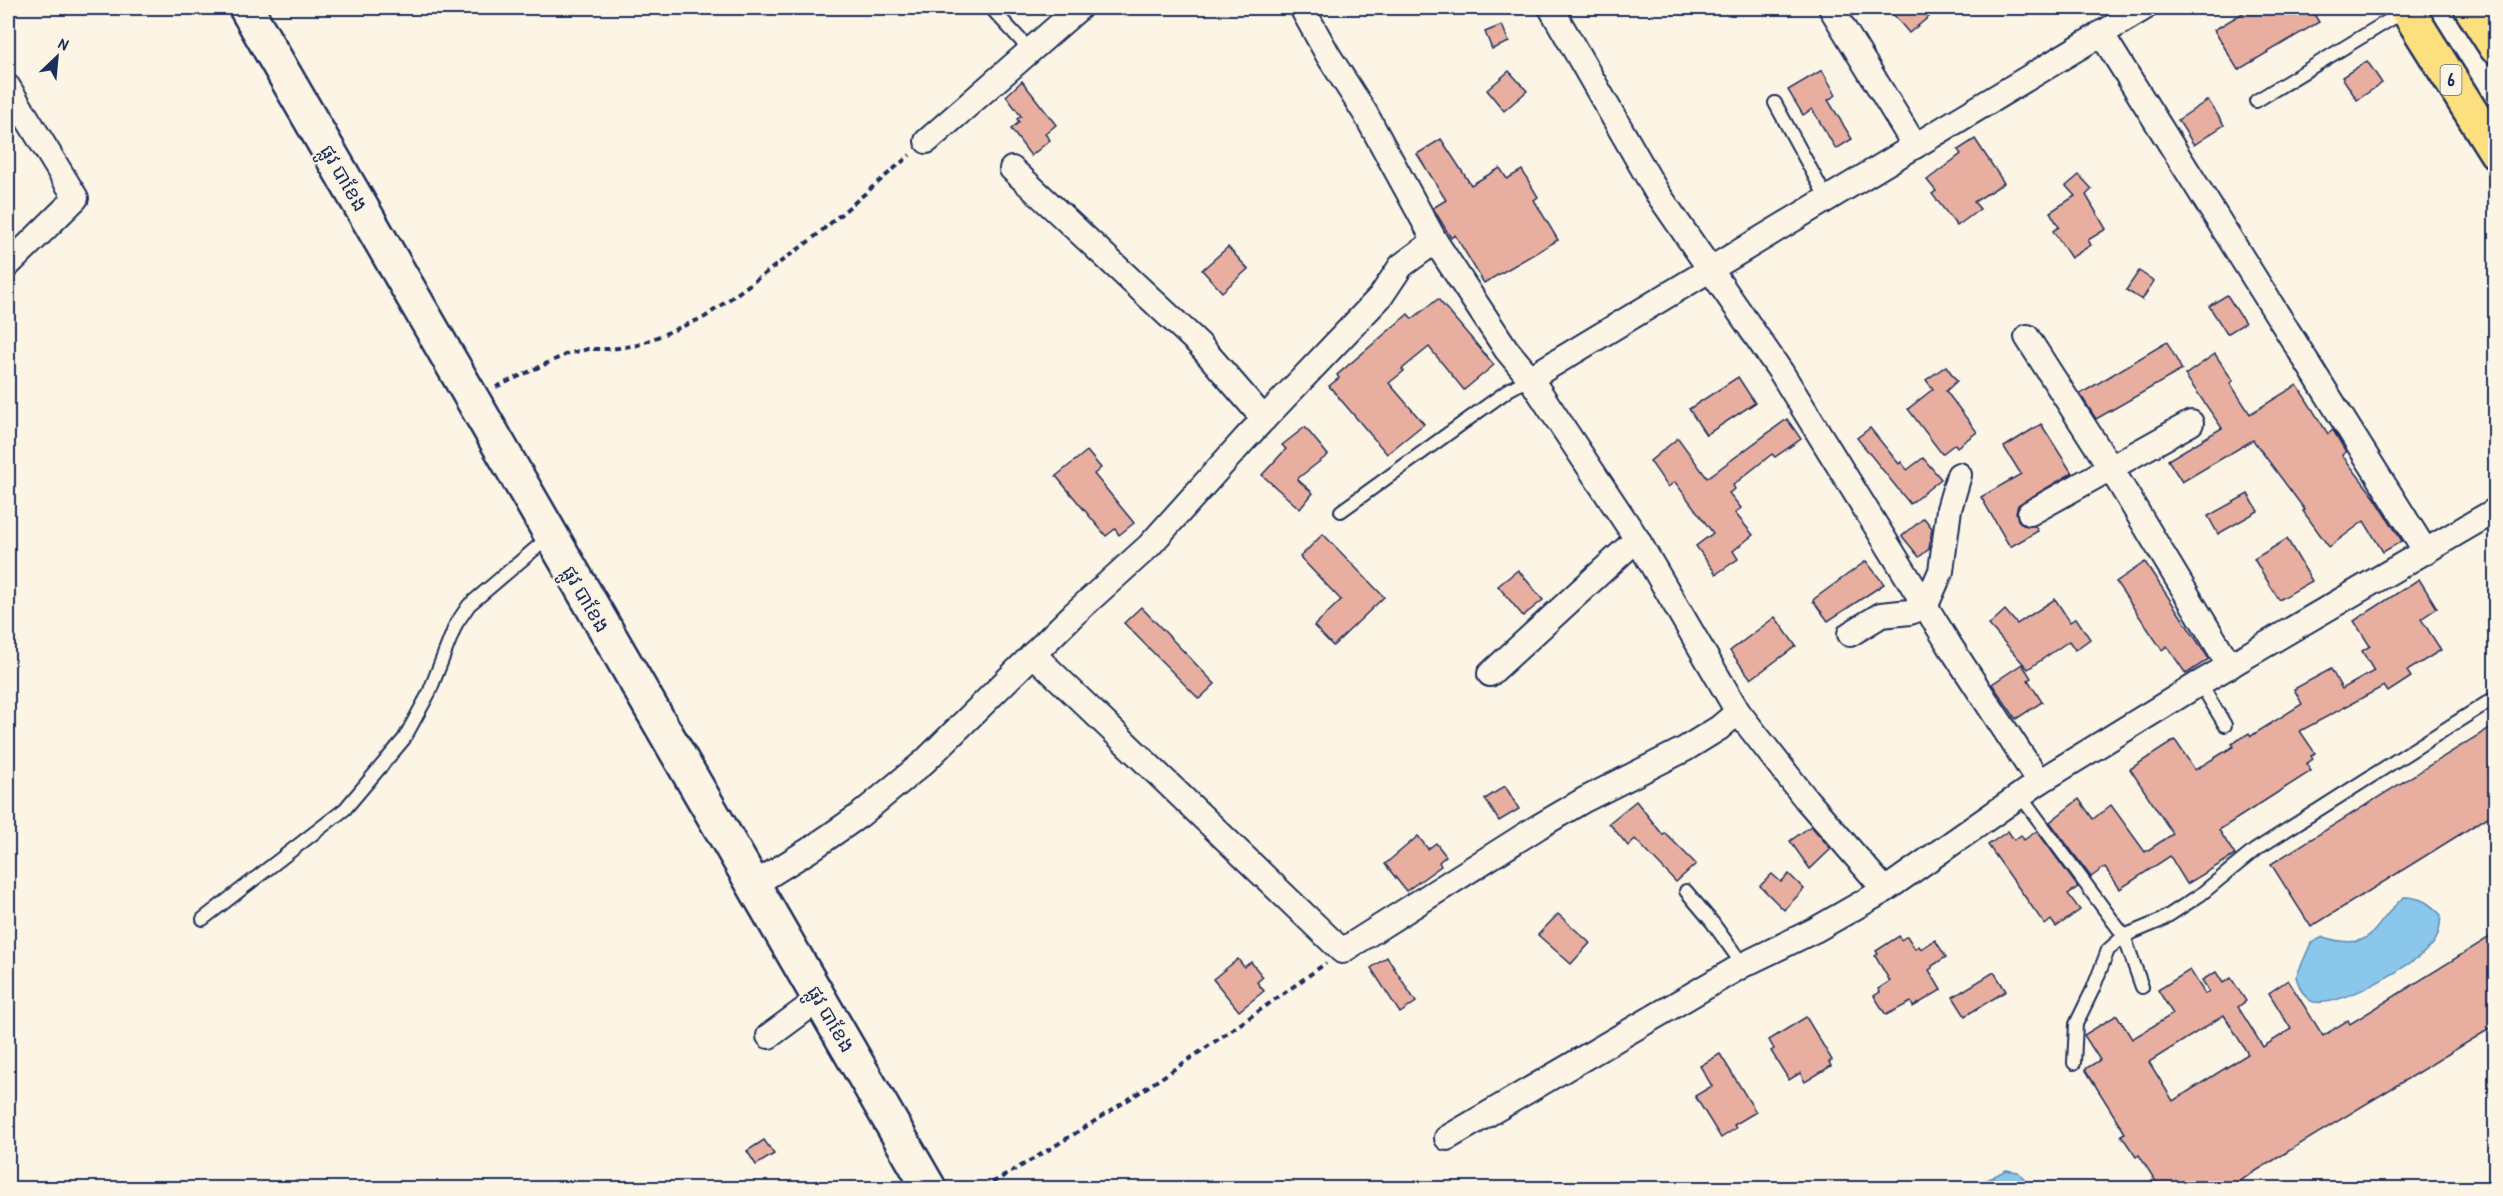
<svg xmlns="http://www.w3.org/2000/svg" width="2503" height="1196" font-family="'Patrick Hand','Noto Sans Khmer',sans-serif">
<rect width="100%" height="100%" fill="#fcf5e5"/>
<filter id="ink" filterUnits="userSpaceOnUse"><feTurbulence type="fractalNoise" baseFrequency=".0167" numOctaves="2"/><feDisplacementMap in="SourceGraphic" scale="12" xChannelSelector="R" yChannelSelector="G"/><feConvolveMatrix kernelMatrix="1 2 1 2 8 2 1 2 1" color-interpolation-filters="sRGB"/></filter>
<g filter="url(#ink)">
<g fill="#8bc7eb" stroke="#5e8ab3" stroke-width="1.5">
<path d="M2404 897C2421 897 2429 903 2441 915 2440 925 2440 936 2432 945 2414 965 2341 1007 2314 1002 2304 1000 2299 986 2296 977L2311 943 2323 937C2377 954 2371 924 2404 897Z"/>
<path d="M2006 1170 2018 1172 2026 1181 2024 1188H1972Z"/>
</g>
<g fill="#e8afa1" stroke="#1b2f5e" stroke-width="1.5" fill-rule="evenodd">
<path d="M1888 8H1940L1909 33Z"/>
<path d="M2251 8H2310L2319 22 2238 70 2214 30Z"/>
<path d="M1502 25 1509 42 1492 49 1485 32Z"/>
<path d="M2367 61 2382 83 2357 100 2342 77Z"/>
<path d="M1822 70 1836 95 1828 100 1852 139 1836 149 1812 109 1803 115 1788 90Z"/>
<path d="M1509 71 1527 91 1504 111 1487 90Z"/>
<path d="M1022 81 1056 125 1045 134 1050 140 1031 156 1011 129 1019 122 1017 119 1021 116 1006 96Z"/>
<path d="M2208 100 2224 125 2194 145 2178 120Z"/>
<path d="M1441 139 1471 185 1500 168 1507 179 1522 170 1538 197 1534 200 1558 240 1484 283 1455 235 1451 238 1433 208 1446 200 1417 154Z"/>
<path d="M1975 139 2004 183 1974 202 1980 209 1957 226 1932 194 1936 191 1927 180 1961 154 1958 150Z"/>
<path d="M2079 175 2092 189 2086 195 2106 229 2088 240 2091 245 2071 258 2053 231 2059 227 2050 212 2075 196 2066 186Z"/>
<path d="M1228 247 1248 269 1222 292 1202 270Z"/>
<path d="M2139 271 2154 281 2142 300 2126 290Z"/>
<path d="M2227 295 2245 323 2227 334 2209 306Z"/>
<path d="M1438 299 1494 365 1464 390 1429 347 1402 369 1404 371 1389 383 1424 424 1387 454 1329 386 1339 378 1337 375 1408 314 1412 319Z"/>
<path d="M2167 342 2182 370 2096 419 2080 394Z"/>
<path d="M2215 354 2233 381 2230 383 2250 414 2297 385 2328 434 2333 430 2346 452 2342 455 2375 498 2402 541 2383 552 2364 521 2329 547 2303 511 2305 510 2253 440 2182 482 2168 460 2222 428 2185 375Z"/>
<path d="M1946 366 1957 381 1946 391 1977 432 1957 447 1955 444 1942 454 1908 409 1933 389 1926 380Z"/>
<path d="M1738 377 1755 403 1706 435 1689 409Z"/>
<path d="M1787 419 1801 439 1775 457 1772 454 1733 485 1735 489 1729 493 1741 508 1735 513 1753 535 1733 551 1738 559 1716 574 1696 546 1713 533 1675 482 1668 487 1650 461 1678 438 1707 478Z"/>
<path d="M2041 424 2072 473 2018 505 2016 512 2018 520 2023 525 2035 526 2038 531 2010 547 1981 497 2021 474 2004 447Z"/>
<path d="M1305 427 1328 455 1297 479 1313 493 1300 509 1262 475 1286 449 1282 445Z"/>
<path d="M1870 428 1899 464 1901 462 1907 470 1923 458 1941 479 1910 504 1857 438Z"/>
<path d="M1087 451 1101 468 1094 474 1134 523 1119 535 1115 529 1106 536 1056 476Z"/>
<path d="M2248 494 2258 511 2218 534 2208 516Z"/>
<path d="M1924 518 1932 528 1929 549 1919 557 1902 536Z"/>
<path d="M1323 534 1384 597 1333 646 1314 626 1341 600 1300 557Z"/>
<path d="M2287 539 2312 581 2279 600 2254 559Z"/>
<path d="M1866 561 1884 584 1828 621 1813 601 1814 599Z"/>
<path d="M2145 562 2209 659 2186 674 2167 646 2162 650 2116 582Z"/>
<path d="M1518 570 1543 600 1523 616 1498 586Z"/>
<path d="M2419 579 2437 608 2421 619 2441 650 2407 671 2411 677 2388 692 2384 686 2300 731 2315 753 2311 756 2313 759 2306 764 2311 771 2219 830 2235 855 2187 884 2170 856 2120 889 2105 867 2091 877 2050 822 2079 799 2093 819 2111 805 2145 852 2173 834 2130 769 2175 740 2195 770 2234 746 2232 744 2249 733 2251 736 2302 704 2294 689 2331 669 2342 689 2374 671 2362 651 2370 646 2354 621Z"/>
<path d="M2055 599 2070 622 2076 618 2090 639 2075 650 2069 641 2028 669 1989 625 2005 610 2017 624Z"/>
<path d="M1141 607 1215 684 1199 699 1124 623Z"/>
<path d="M1775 617 1796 646 1751 679 1730 651Z"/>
<path d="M2022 664 2031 678 2028 680 2042 702 2016 719 1992 684Z"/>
<path d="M2496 724V812L2311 927 2271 864Z"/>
<path d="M1505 786 1519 809 1499 821 1485 799Z"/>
<path d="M1636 801 1663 835 1665 833 1696 864 1676 882 1635 839 1628 846 1609 823Z"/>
<path d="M1811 826 1831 849 1810 869 1790 841Z"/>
<path d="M2008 831 2014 840 2021 835 2024 840 2037 831 2078 887 2068 894 2080 910 2056 927 2051 920 2045 925 1988 845Z"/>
<path d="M1418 836 1428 849 1436 843 1446 856 1439 862 1441 866 1406 891 1385 864Z"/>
<path d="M1772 874 1781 882 1789 874 1804 889 1784 910 1760 886Z"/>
<path d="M1558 914 1590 943 1571 964 1538 935Z"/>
<path d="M2496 933V1025L2228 1188H2160L2139 1155 2136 1157 2121 1135 2125 1133 2085 1069 2100 1060 2084 1035 2117 1015 2132 1039 2173 1014 2158 990 2190 970 2205 994 2209 991 2202 980 2216 972 2223 983 2231 978 2246 1001 2238 1007 2263 1047 2291 1029 2269 993 2288 980 2323 1036 2348 1020 2350 1024ZM2224 1015 2248 1054 2173 1101 2149 1062Z"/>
<path d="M1899 936 1901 940 1907 936 1915 949 1919 946 1921 949 1935 940 1946 957 1932 966V968L1929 970 1941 990 1913 1007 1911 1002 1886 1015 1874 996 1880 992 1878 989 1890 981 1875 956 1878 954 1876 951Z"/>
<path d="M1387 957 1416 1002 1400 1013 1371 968Z"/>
<path d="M1238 959 1244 967 1251 962 1263 977 1257 982 1264 991 1239 1011 1213 979Z"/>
<path d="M1994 972 2006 991 1965 1016 1953 997Z"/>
<path d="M1806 1017 1832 1060 1829 1062 1831 1066 1805 1082 1800 1073 1789 1080 1771 1051 1774 1049 1769 1040Z"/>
<path d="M1720 1054 1756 1112 1734 1125 1736 1128 1721 1138 1695 1096 1712 1086 1700 1066Z"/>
<path d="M764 1140 774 1154 756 1165 747 1151Z"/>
</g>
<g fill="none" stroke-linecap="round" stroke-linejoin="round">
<defs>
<g id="lane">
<path d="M991 8 1030 50"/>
<path d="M2256 101 2406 10"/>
<path d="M1775 103 1827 199"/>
<path d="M1341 511 1510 389 1530 378"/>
<path d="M2200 683 2225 725"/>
<path d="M2020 795 2124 936 2142 987"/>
<path d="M1686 891 1712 922 1743 965"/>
<path d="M203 919 345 809 404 739 429 693 456 624 469 605 549 537"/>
<path d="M2074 1063 2076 1024 2093 989 2108 950 2124 936 2160 921 2200 895 2255 850 2496 697"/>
</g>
<g id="street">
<path d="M1302 8 1328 55 1365 113 1435 241 1506 349 1530 378 1637 539 1738 712 1806 799 1885 890"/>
<path d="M1551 8 1656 191 1781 372 1950 646 2039 782"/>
<path d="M1831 8 1915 146"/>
<path d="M2101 33 2426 552"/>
<path d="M8 87 76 198 8 265"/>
<path d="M927 141 1079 8"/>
<path d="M1012 169 1199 344 1264 419"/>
<path d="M2027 337 2110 467 2230 666"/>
<path d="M1530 378 2144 8"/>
<path d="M2030 513 2191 423"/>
<path d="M1850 634 1881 615 1910 612 1926 605 1941 571 1949 509 1959 475"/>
<path d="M1033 654 1342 951 1538 827 1584 800 1685 749 1719 728 1738 712"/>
<path d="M1490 674 1637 539"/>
<path d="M753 885 811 849 860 815 924 762 1074 614 1149 546 1244 440 1381 296 1401 266 1435 241"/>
<path d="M769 1036 819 999"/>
<path d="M1447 1138 1743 965 1815 930 1885 890 2039 782 2200 683 2496 510"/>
</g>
<path id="secondary" d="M246 8 929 1188"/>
<g id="highway">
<path d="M2406 8 2496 152"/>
<path d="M2471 8 2496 47"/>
</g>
</defs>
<use href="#lane" stroke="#1b2f5e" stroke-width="16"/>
<use href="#street" stroke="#1b2f5e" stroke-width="28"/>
<use href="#secondary" stroke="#1b2f5e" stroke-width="38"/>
<use href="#highway" stroke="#1b2f5e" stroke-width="38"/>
<g stroke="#1b2f5e" stroke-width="4" stroke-dasharray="6 4.5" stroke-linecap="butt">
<path d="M496 387 567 354 588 349H611L638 345 705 317 812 239 910 155"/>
<path d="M983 1188C1102 1121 1215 1043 1326 963"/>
</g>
<use href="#lane" stroke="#fcf5e5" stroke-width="12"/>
<use href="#street" stroke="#fcf5e5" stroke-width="24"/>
<use href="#secondary" stroke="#fcf5e5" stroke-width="33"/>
<use href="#highway" stroke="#fce080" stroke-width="33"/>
</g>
</g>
<g text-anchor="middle" stroke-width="5" stroke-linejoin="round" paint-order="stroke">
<rect fill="#fcf5e5" stroke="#5e6a86" stroke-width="1.5" x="2440.5" y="65" width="21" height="30" rx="4.5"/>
<g font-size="18" font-weight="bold" fill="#1b2f5e">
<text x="2451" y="86">6</text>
</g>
<g font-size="20" fill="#1b2f5e" stroke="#fcf5e5">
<text transform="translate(344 178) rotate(60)" y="7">ផ្លូវ បាខែង</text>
<text transform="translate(586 599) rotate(60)" y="7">ផ្លូវ បាខែង</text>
<text transform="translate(831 1019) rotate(60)" y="7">ផ្លូវ បាខែង</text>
</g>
</g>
<rect width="2503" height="1196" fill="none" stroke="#fcf5e5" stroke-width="30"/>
<rect x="15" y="15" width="2473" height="1166" fill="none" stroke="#1b2f5e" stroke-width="2" filter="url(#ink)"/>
<g transform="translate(57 57) rotate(26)" stroke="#fcf5e5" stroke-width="4.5" paint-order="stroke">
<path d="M0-4.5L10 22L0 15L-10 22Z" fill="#1b2f5e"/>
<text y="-9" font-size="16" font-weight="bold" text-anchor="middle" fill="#1b2f5e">N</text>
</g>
</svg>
